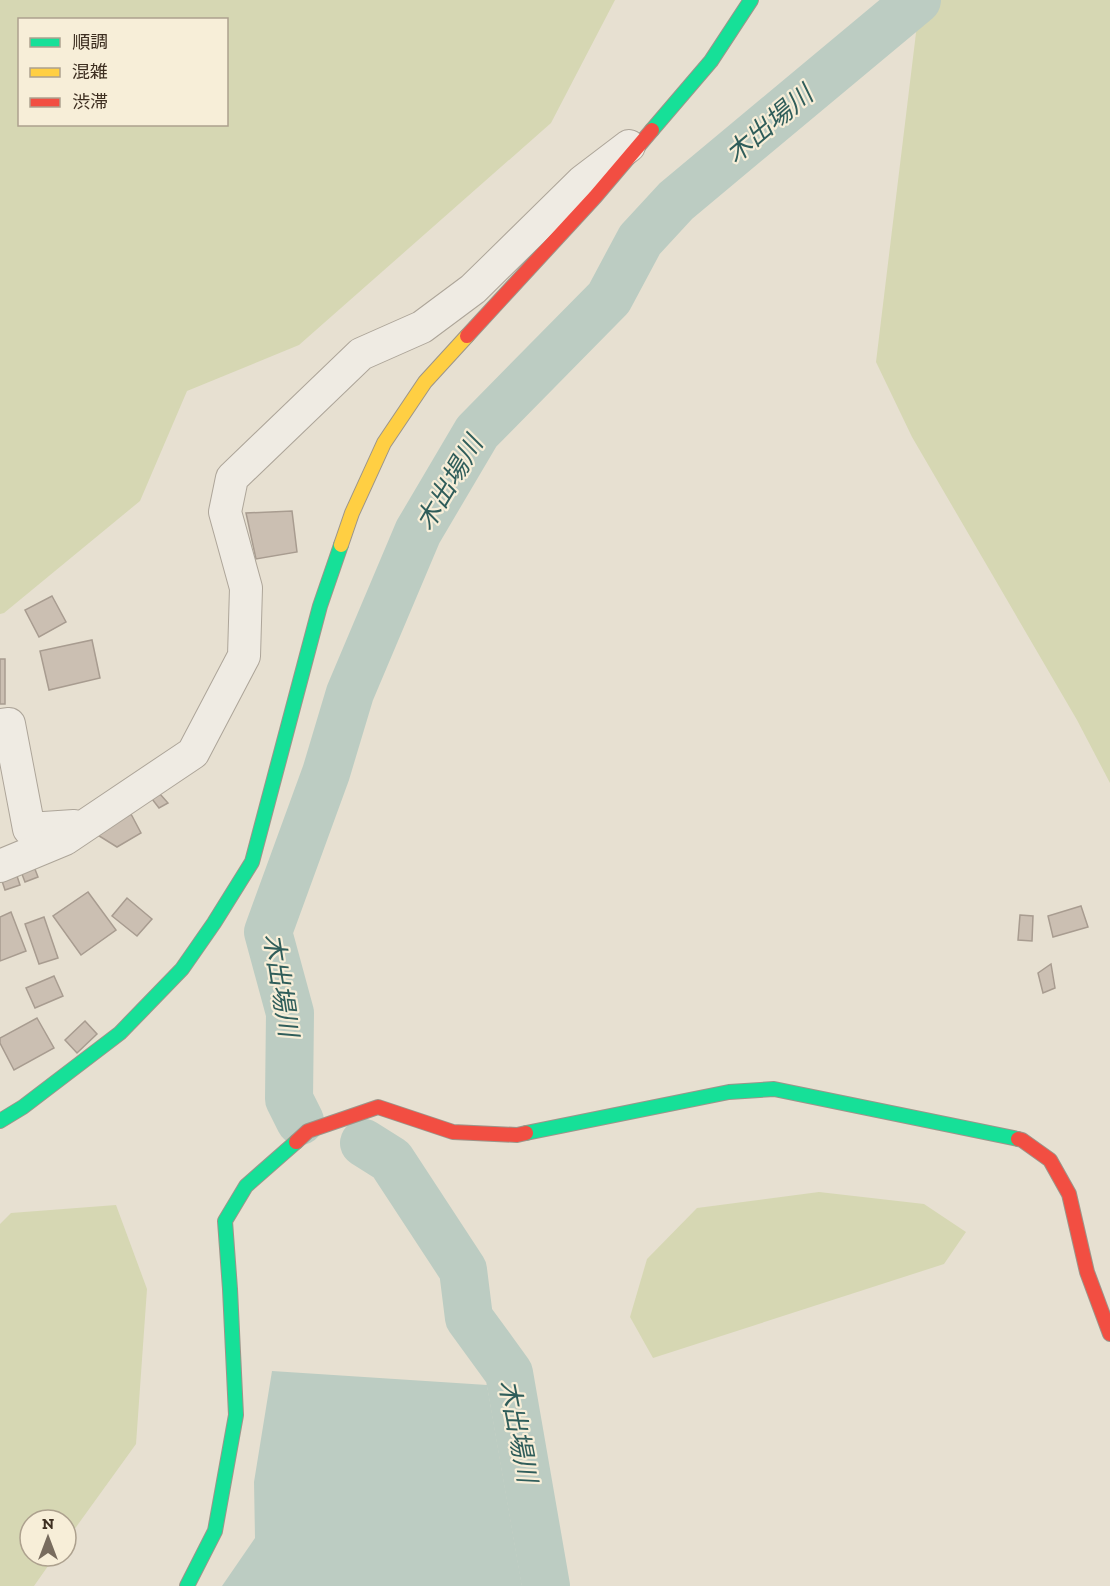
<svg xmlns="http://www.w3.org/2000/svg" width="1110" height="1586" font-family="'Zilla Slab','Noto Sans JP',serif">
<rect width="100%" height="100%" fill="#e7e0d1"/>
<g fill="#d6d7b3" fill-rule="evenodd">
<path d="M0 0H615L551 123 299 345 187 391 140 501 4 613 0 614ZM20 20H226V124H20Z"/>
<path d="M920 0H1110V783L1077 720 912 437 876 362Z"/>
<path d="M819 1192 924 1204 966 1232 944 1264 653 1358 630 1317 647 1259 697 1208Z"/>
<path d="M116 1205 147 1289 136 1444 66 1541V1520H30V1556H55L34 1586H0V1224L11 1213Z"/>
</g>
<path fill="#bcccc2" d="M272 1371 487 1385 522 1586H222L255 1538 254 1482Z"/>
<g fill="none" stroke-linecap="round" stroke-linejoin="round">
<g stroke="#bcccc2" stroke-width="48">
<path d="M300 1121 289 1099 290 1013 268 932 326 773 350 693 418 532 477 432 609 298 640 240 676 201 917 0"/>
<path d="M364 1143 391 1160 463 1270 469 1318 509 1373 546 1586"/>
</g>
</g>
<g fill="#cbbfb2" stroke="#a89c90" stroke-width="1.5">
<path d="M292 511 297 552 256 559 246 513Z"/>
<path d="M52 596 66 622 39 637 25 610Z"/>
<path d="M92 640 100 678 49 690 40 651Z"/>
<rect x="0" y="659" width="5" height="45"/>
<path d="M160 794 168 803 159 808 152 799Z"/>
<path d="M131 814 141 833 117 847 96 834Z"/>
<path d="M33 864 38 877 25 882 20 869Z"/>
<path d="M16 873 20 885 5 890 1 878Z"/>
<path d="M88 892 116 930 81 955 53 916Z"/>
<path d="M127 898 152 919 137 936 112 916Z"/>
<path d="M1081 906 1088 927 1053 937 1048 916Z"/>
<path d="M11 912 26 951 0 961V917Z"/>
<path d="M1020 915 1033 916 1032 941 1018 940Z"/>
<path d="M44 917 58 958 39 964 25 924Z"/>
<path d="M1051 964 1055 988 1043 993 1038 973Z"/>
<path d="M54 976 63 996 35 1008 26 988Z"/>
<path d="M37 1018 54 1048 14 1070 0 1043V1038Z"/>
<path d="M85 1021 97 1034 77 1053 65 1040Z"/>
</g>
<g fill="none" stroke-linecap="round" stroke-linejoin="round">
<defs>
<g id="street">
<path d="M0 725 9 724 29 829 74 826"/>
<path d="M0 866 65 839 193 753 244 656 246 588 225 512 232 478 361 354 422 327 473 289 583 181 629 146"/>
</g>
<g id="fast">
<path d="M652 130 711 61 751 0"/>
<path d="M0 1121 23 1107 120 1033 182 969 214 923 252 862 320 606 341 545"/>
<path d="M526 1133 729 1092 774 1089 1018 1139"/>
<path d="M187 1586 215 1531 236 1415 230 1289 225 1221 246 1186 296 1142"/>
</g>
<path id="slow" d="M341 545 352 513 384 443 425 382 467 336"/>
<g id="jam">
<path d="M467 336 595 197 652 130"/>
<path d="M1018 1139 1022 1140 1050 1160 1069 1194 1087 1272 1110 1334"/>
<path d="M296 1142 308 1131 378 1107 453 1132 517 1135 526 1133"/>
</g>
</defs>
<use href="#street" stroke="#ada599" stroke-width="34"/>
<use href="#fast" stroke="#9c958a" stroke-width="16"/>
<use href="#slow" stroke="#9c958a" stroke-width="16"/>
<use href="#jam" stroke="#9c958a" stroke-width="16"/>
<use href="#street" stroke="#efebe3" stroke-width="32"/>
<use href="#fast" stroke="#16e098" stroke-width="14"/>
<use href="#slow" stroke="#ffcf43" stroke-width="14"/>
<use href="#jam" stroke="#f24e42" stroke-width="14"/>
</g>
<g text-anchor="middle" stroke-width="4.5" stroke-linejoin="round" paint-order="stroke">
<g font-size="26" font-style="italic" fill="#2f5d5a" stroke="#f7eed8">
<text transform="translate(769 124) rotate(-40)" y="9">木出場川</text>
<text transform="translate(449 483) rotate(-59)" y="9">木出場川</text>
<text transform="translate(281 985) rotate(81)" y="9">木出場川</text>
<text transform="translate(518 1431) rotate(79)" y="9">木出場川</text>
</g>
</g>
<rect x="18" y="18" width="210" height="108" fill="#f7eed8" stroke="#ada18e" stroke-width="1.5"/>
<rect x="30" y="38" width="30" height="9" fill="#16e098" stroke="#ada18e" stroke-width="1.5"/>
<text x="72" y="48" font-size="18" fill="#3d2e20">順調</text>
<rect x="30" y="68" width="30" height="9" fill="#ffcf43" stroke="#ada18e" stroke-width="1.5"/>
<text x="72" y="78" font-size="18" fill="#3d2e20">混雑</text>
<rect x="30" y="98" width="30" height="9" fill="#f24e42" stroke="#ada18e" stroke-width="1.5"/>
<text x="72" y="108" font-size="18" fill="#3d2e20">渋滞</text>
<g transform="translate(48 1538)"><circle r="28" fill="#f7eed8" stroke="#ada18e" stroke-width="1.5"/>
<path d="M0-4.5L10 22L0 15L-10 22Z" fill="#786c5e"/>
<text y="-9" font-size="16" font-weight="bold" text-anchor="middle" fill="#3d2e20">N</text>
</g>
</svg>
